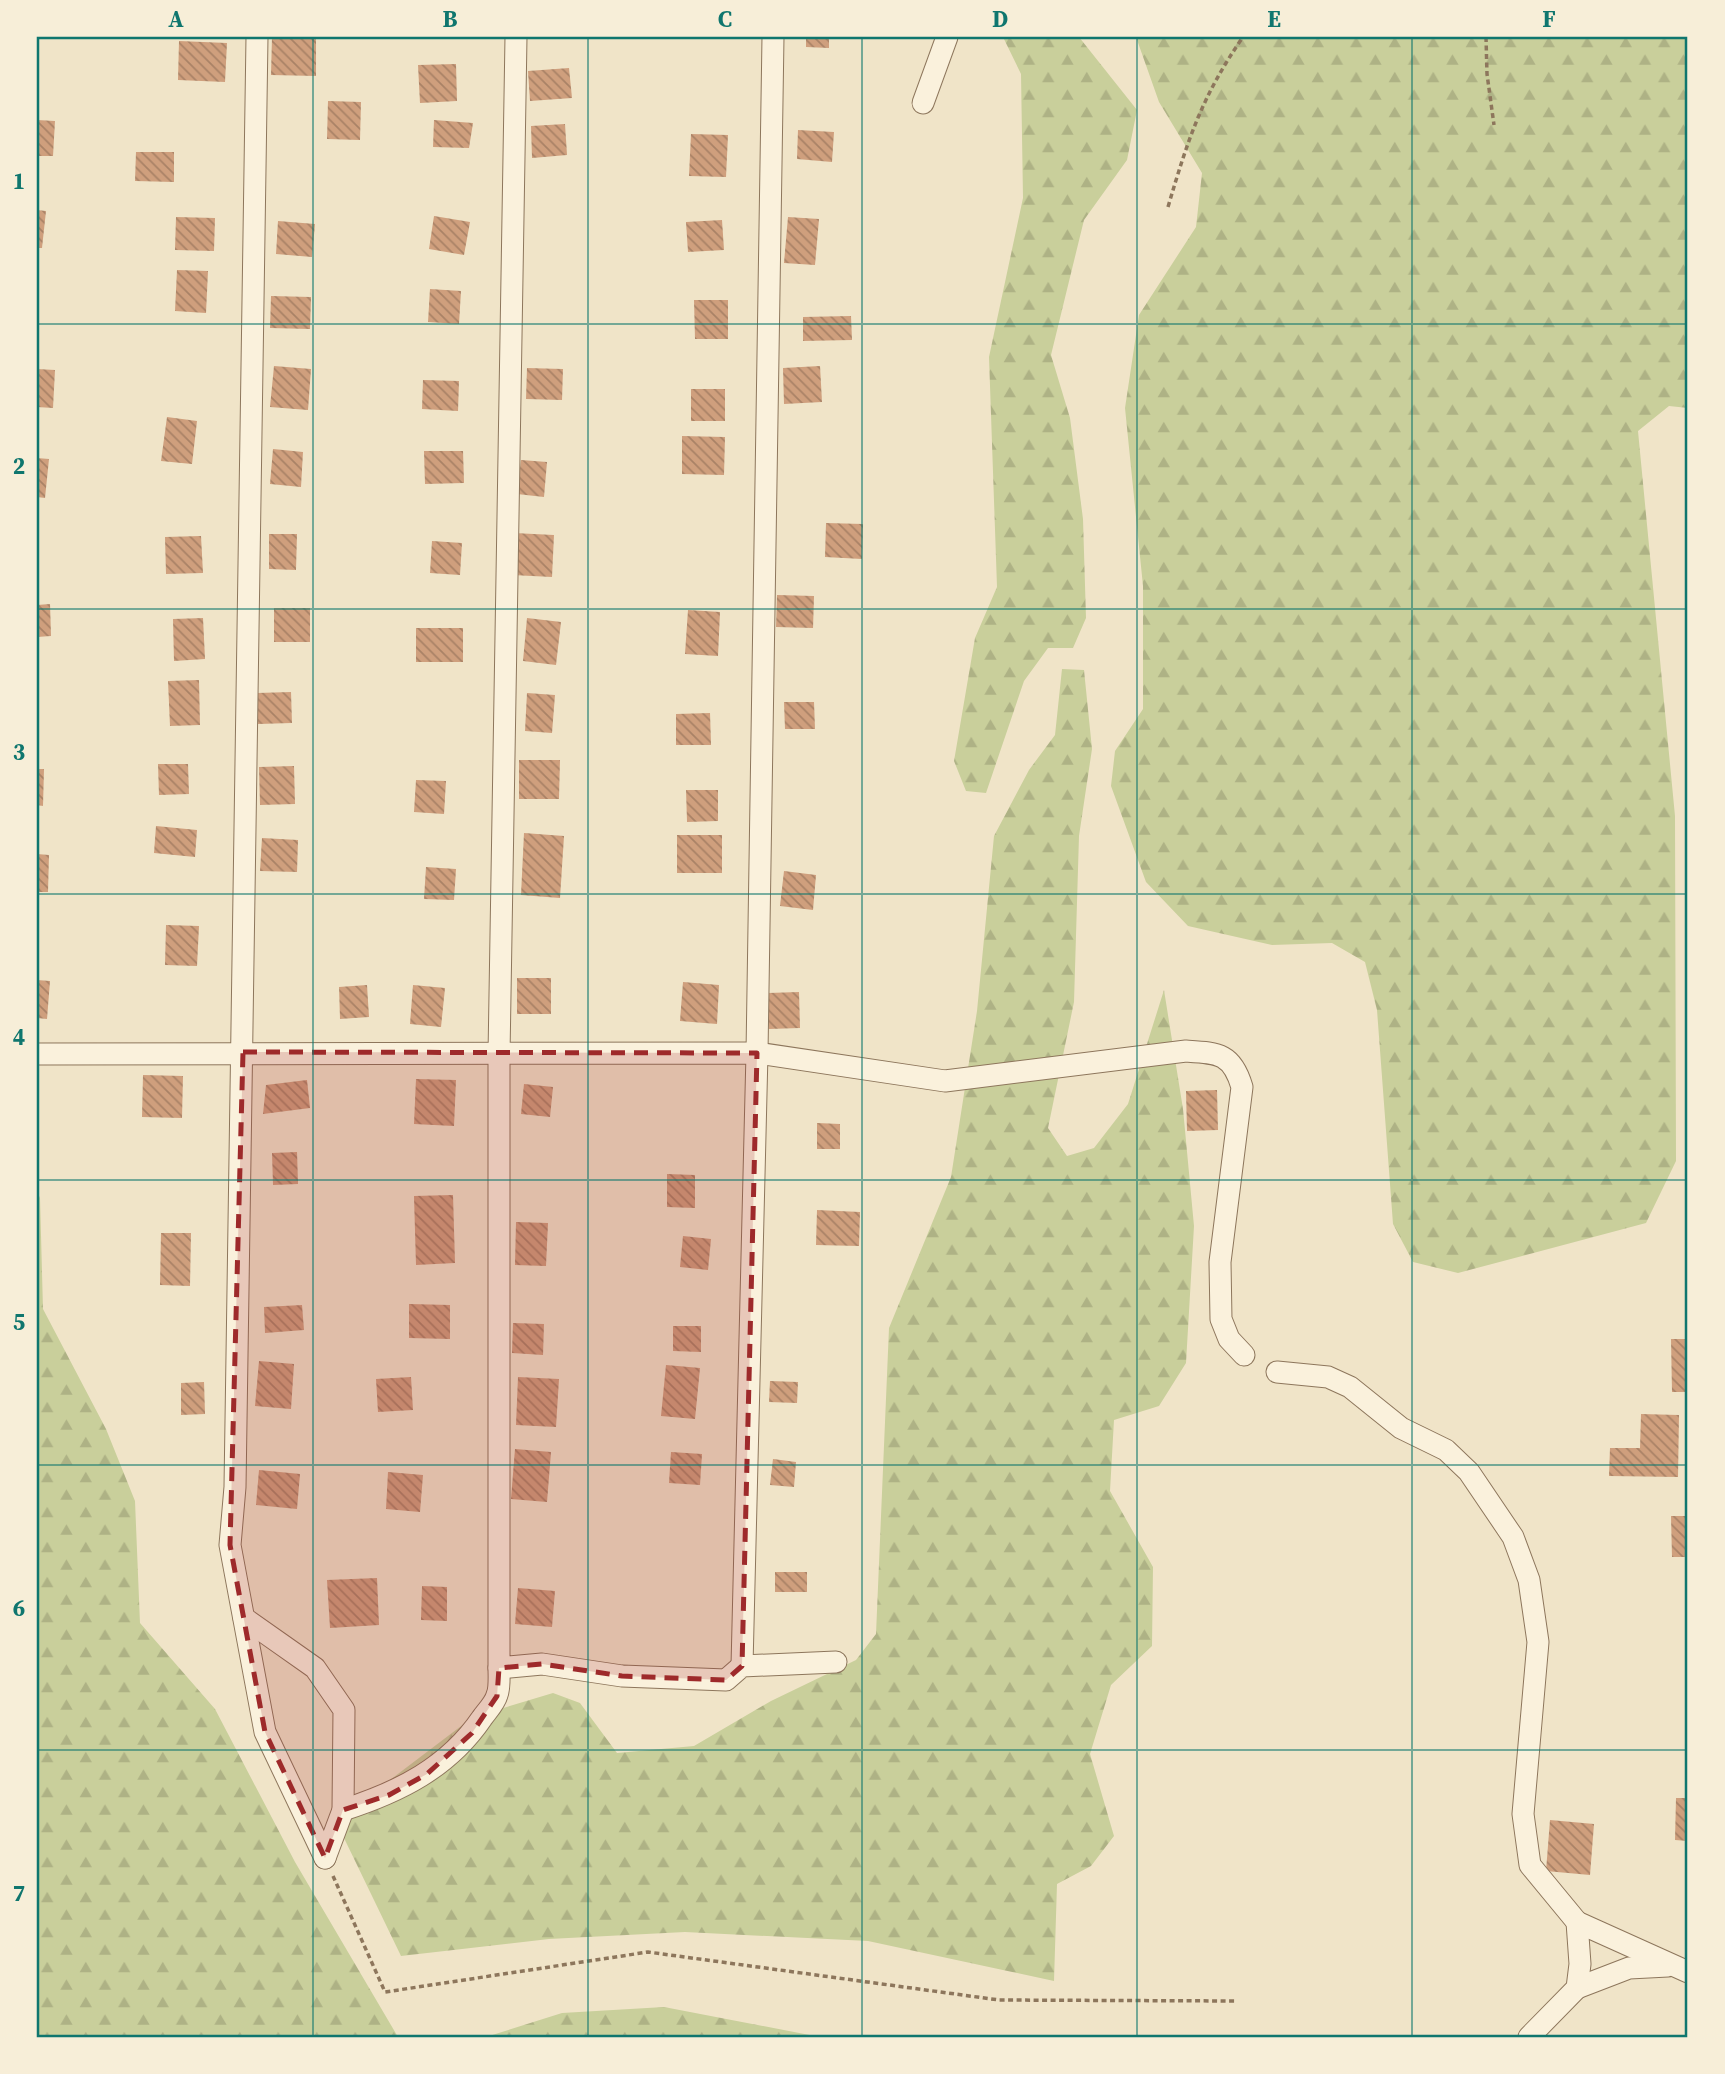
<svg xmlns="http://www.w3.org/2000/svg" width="1725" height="2074" font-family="'Source Serif 4',serif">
<defs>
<pattern id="forest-firs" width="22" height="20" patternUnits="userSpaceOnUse" patternTransform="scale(1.75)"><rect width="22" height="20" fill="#c9cf9b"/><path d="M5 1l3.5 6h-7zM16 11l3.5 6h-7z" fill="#aeb285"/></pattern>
<pattern id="building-back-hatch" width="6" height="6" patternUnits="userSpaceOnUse" patternTransform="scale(1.75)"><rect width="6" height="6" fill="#cf9f7d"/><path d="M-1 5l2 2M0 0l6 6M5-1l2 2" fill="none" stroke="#a98266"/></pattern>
</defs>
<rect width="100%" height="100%" fill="#f0e4c8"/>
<g fill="url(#forest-firs)">
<path d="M1003 37H1079L1137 110 1127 160 1084 220 1051 355 1070 418 1083 519 1086 618 1073 648H1048L1024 681 986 793 966 791 954 761 975 638 997 587 989 357 1023 198 1021 74Z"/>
<path d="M1136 37H1688V408L1669 406 1638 431 1675 816 1676 1161 1646 1223 1458 1273 1413 1262 1393 1224 1377 1010 1365 962 1332 943 1272 945 1188 926 1146 882 1111 786 1115 751 1143 709V586L1125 408 1139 315 1196 227 1202 173 1159 102Z"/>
<path d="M1062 669 1084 670 1092 749 1079 836 1074 1002 1048 1128 1067 1156 1094 1148 1128 1104 1164 990 1183 1109 1194 1226 1186 1363 1159 1406 1114 1420 1110 1491 1153 1567 1152 1646 1111 1685 1090 1754 1114 1836 1091 1866 1057 1884 1054 1981 868 1941 685 1932 549 1939 401 1956 343 1836 357 1805 473 1717 553 1693 580 1703 617 1753 694 1746 771 1701 856 1660 876 1634 889 1328 951 1177 977 1011 994 836 1029 770 1055 735Z"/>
<path d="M37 1191 40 1198 43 1309 106 1429 135 1501 140 1623 215 1709 295 1862 398 2037H37Z"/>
<path d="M664 2007 820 2037H954H486L562 2013Z"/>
</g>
<g fill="url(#building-back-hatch)">
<path d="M272 37H316V76L271 75Z"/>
<path d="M806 37H829V48L806 47Z"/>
<path d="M179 41 227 43 225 82 178 80Z"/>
<path d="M456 64 457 101 420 103 418 65Z"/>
<path d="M569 68 572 98 530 101 528 71Z"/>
<path d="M328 101 361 102 360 140 327 139Z"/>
<path d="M37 120 55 121 53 156H37Z"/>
<path d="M434 120 473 123 469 148 433 147Z"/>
<path d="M565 124 567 155 532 158 531 126Z"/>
<path d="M798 130 834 132 832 162 797 159Z"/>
<path d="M691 134 728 135 726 177 689 176Z"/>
<path d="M136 152H174V182L135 181Z"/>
<path d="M37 210 46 211 42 248H37Z"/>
<path d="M434 216 470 222 464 255 429 249Z"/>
<path d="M176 217 215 218 214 251 175 250Z"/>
<path d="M788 217 819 219 815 265 784 263Z"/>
<path d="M722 220 724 250 688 252 686 222Z"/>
<path d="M278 221 315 224 312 257 276 254Z"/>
<path d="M177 270 208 271 206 313 175 311Z"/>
<path d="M430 289 461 291 459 324 428 322Z"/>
<path d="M271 296 311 297 310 329 270 328Z"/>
<path d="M694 300H728V339H695Z"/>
<path d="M851 316 852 340 803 341V317Z"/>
<path d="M274 366 311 369 308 410 270 407Z"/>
<path d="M820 366 822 402 784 404 783 368Z"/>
<path d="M527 368 563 369 562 400 526 399Z"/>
<path d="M37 369 55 370 53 408 37 407Z"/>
<path d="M423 380 459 381 458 411 422 409Z"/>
<rect x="691" y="389" width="34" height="32"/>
<path d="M167 417 197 421 192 464 161 461Z"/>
<path d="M682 436 725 437 724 475 682 474Z"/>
<path d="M273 449 303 452 301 487 270 484Z"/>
<path d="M424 451H463L464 483 425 484Z"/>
<path d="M37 458 49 459 45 498 37 497Z"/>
<path d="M521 460 547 462 544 497 517 494Z"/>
<path d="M826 523 863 524 862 559 825 557Z"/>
<path d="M514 533 554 535 552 577 512 575Z"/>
<path d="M269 534H297L296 570 269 569Z"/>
<path d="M201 536 203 573 166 574 165 537Z"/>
<path d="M432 541 462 543 460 575 430 573Z"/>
<path d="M777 595 814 596 813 628 776 627Z"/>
<path d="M50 604 51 636 37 637V605Z"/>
<rect x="274" y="608" width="36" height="34"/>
<path d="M688 610 720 612 718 656 685 654Z"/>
<path d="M203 618 205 659 174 661 173 619Z"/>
<path d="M527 618 561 622 556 665 523 661Z"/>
<rect x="416" y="628" width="47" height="34"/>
<path d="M199 680 200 725 170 726 168 681Z"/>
<path d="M291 692 292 723 258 724 257 693Z"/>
<path d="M527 693 555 695 552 733 525 731Z"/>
<path d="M784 702H814L815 729H785Z"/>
<path d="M710 713 711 745H676V714Z"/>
<path d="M519 760H560L559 799H519Z"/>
<path d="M158 764H188L189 794 159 795Z"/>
<path d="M294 766 295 804 260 805 259 767Z"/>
<path d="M37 769H44L43 806 37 805Z"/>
<path d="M416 780 446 781 444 814 414 812Z"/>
<path d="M686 790H718V821L687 822Z"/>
<path d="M156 826 197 830 195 857 154 853Z"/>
<path d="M524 833 564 836 560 898 521 895Z"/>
<rect x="677" y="835" width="45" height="38"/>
<path d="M262 838 298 840 297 872 260 871Z"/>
<path d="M37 854 49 855 48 892H37Z"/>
<path d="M426 867 456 869 454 900 424 899Z"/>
<path d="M784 871 816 875 813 910 780 906Z"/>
<path d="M166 925 199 926 197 966 165 965Z"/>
<rect x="517" y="978" width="34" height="36"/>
<path d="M37 980 50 981 47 1019 37 1018Z"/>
<path d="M683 982 719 985 717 1024 680 1021Z"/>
<path d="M367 985 369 1017 340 1019 339 987Z"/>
<path d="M413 985 445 988 441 1027 410 1024Z"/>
<path d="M799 992 800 1028 769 1029 768 993Z"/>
<path d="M143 1075 183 1076 182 1118 142 1117Z"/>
<path d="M416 1079 456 1080 454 1126 414 1124Z"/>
<path d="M307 1080 310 1108 263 1114 266 1085Z"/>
<path d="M524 1084 553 1087 550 1117 521 1114Z"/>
<path d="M1217 1090 1218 1130 1187 1131 1186 1091Z"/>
<path d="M817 1123 840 1124V1149H817Z"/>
<path d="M297 1152 298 1184 273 1185 272 1153Z"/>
<path d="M667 1174 695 1175V1208L667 1207Z"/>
<path d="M453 1195 455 1263 416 1265 414 1196Z"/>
<path d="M817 1210 860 1212 859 1246 816 1245Z"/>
<path d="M516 1222 548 1223 546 1266 515 1265Z"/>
<path d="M161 1233H191L190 1286 160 1285Z"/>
<path d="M683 1236 711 1239 708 1270 680 1267Z"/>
<path d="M409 1304 450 1305V1339L409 1338Z"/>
<path d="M302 1305 304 1330 265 1333 264 1307Z"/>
<path d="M513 1323 544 1324 543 1355 512 1353Z"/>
<path d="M673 1326H701V1352L673 1351Z"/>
<path d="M1671 1339H1688V1392H1672Z"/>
<path d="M259 1361 294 1364 291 1409 255 1406Z"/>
<path d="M666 1365 700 1368 695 1419 661 1416Z"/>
<path d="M411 1377 413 1410 378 1412 376 1379Z"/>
<path d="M518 1377 559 1379 556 1427 516 1425Z"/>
<path d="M770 1381 798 1382 797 1403 769 1402Z"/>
<path d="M204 1382 205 1414 181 1415V1383Z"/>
<path d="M1641 1414 1679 1415 1678 1477 1609 1476 1610 1448H1640Z"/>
<path d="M515 1449 551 1452 547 1502 511 1499Z"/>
<path d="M671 1452 702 1454 700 1485 669 1483Z"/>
<path d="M773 1459 796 1462 794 1487 770 1485Z"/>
<path d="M259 1470 300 1474 297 1509 256 1505Z"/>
<path d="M388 1472 423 1475 420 1512 386 1509Z"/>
<path d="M1671 1516H1688V1557H1672Z"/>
<rect x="775" y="1572" width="32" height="20"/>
<path d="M377 1578 379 1625 330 1628 327 1580Z"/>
<path d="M422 1586 447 1587V1621L421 1620Z"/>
<path d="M518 1588 555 1591 552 1627 515 1624Z"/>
<path d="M1676 1798H1688V1841L1675 1840Z"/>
<path d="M1550 1820 1594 1824 1590 1875 1546 1871Z"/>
</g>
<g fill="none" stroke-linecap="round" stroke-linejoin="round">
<defs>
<g id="minor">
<path d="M257 37 235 1487 230 1545 265 1732 325 1858"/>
<path d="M516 37 499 1055V1668L542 1664 622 1676 726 1680 742 1666 836 1662"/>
<path d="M923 103 947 37"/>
<path d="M37 1054 757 1053 945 1081 1186 1051C1218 1053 1232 1053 1242 1087L1220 1262 1221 1319 1229 1339 1244 1355"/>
<path d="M1277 1372 1328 1377 1350 1387 1401 1428 1446 1450 1469 1472 1513 1537 1529 1580 1538 1642 1523 1814 1530 1865 1577 1922"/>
<path d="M244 1618 315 1668 344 1710 343 1810 325 1858"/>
<path d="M742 1666 757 1053 773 37"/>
<path d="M343 1810C399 1792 448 1768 482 1718 487 1711 495 1703 497 1695 500 1688 499 1676 499 1668"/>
<path d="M1577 1988 1629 1968 1668 1966"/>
<path d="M1529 2037 1577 1988 1580 1964 1577 1922 1688 1972"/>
</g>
</defs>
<use href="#minor" stroke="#8d765c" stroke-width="23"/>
<g stroke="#8d765c" stroke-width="3.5" stroke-dasharray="5 3.5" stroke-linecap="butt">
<path d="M1486 37 1487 74 1494 125"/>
<path d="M1168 207C1188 139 1202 96 1243 37"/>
<path d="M333 1876 385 1992 648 1952 999 2000 1235 2001"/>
</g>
<use href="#minor" stroke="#faf1dc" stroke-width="21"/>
</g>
<path fill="#9e2a2b" fill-opacity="0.2" stroke="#9e2a2b" stroke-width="5" stroke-dasharray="14 9" stroke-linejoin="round" d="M243 1052 757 1053 742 1666 726 1680 622 1676 542 1664 499 1668 497 1696 472 1733 427 1774 389 1795 343 1810 325 1858 265 1732 230 1545Z"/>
<path fill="none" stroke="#0f766e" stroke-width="2" stroke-opacity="0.55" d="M313 37V2037M588 37V2037M862 37V2037M1137 37V2037M1412 37V2037M37 324H1688M37 609H1688M37 894H1688M37 1180H1688M37 1465H1688M37 1750H1688"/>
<rect width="1725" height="2074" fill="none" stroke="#f7eed8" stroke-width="77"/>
<rect x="38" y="38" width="1648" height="1998" fill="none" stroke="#0f766e" stroke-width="2.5"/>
<g font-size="23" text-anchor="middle" font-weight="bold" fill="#0f766e">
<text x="176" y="27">A</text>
<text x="450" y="27">B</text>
<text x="725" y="27">C</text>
<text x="1000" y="27">D</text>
<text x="1274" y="27">E</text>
<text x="1549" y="27">F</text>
<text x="19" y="189">1</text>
<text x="19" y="474">2</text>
<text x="19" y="760">3</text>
<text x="19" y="1045">4</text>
<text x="19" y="1330">5</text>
<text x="19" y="1616">6</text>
<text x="19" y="1901">7</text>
</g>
</svg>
